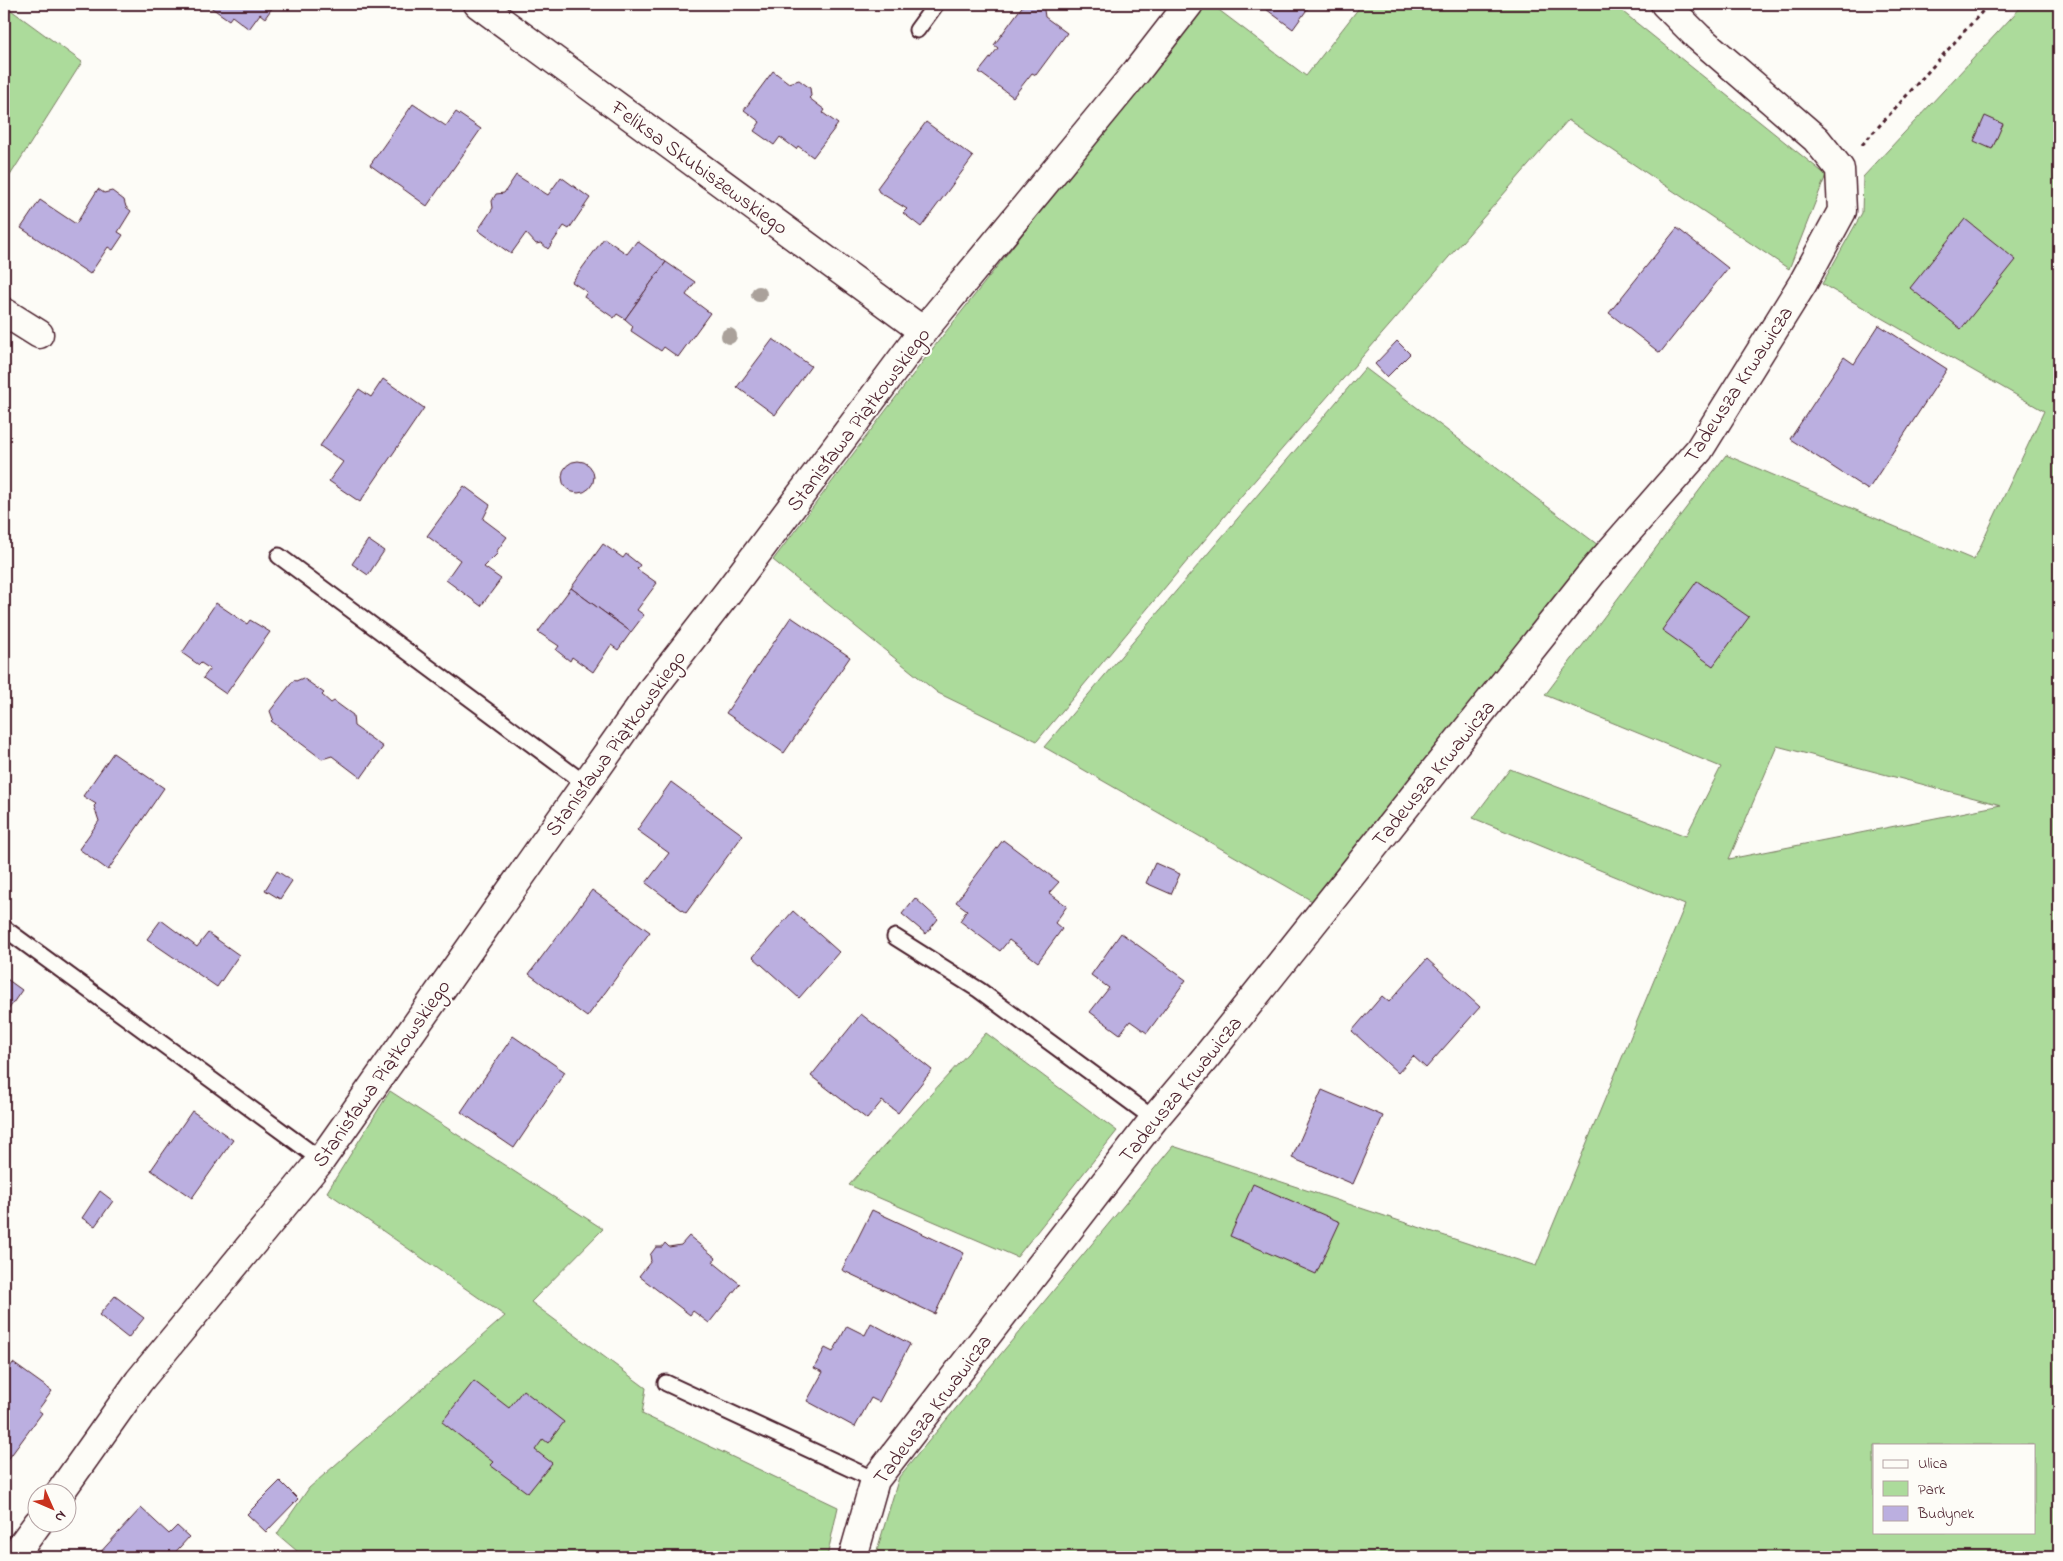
<svg xmlns="http://www.w3.org/2000/svg" width="2063" height="1561" font-family="'Indie Flower',sans-serif">
<rect width="100%" height="100%" fill="#fdfcf7"/>
<filter id="ink" filterUnits="userSpaceOnUse"><feTurbulence type="fractalNoise" baseFrequency=".02" numOctaves="2"/><feDisplacementMap in="SourceGraphic" scale="10" xChannelSelector="R" yChannelSelector="G"/><feConvolveMatrix kernelMatrix="1 2 1 2 8 2 1 2 1" color-interpolation-filters="sRGB"/></filter>
<g filter="url(#ink)">
<g fill="#acdb9b" stroke="#7b7d63" fill-rule="evenodd">
<path d="M1203 4H1211L1306 76 1362 4H1613L1826 175 1789 269 1568 120 1243 494 1037 741 938 693 773 560 930 352Z"/>
<path d="M2024 4H2059V1557H875L899 1477 1173 1146 1536 1266 1685 905 1473 818 1510 769 1686 836 1721 767 1545 695 1726 455 1974 560 2044 411 1822 284 1862 213 1863 177ZM1777 746 2001 805 1729 859ZM1874 1445H2034V1532H1874Z"/>
<path d="M4 5 82 62 4 185Z"/>
<path d="M1365 368 1598 545 1314 902 1044 747Z"/>
<path d="M986 1033 1117 1131 1017 1257 849 1185Z"/>
<path d="M390 1091 603 1229 531 1302 646 1388 642 1414 838 1507 827 1557H304L277 1534 309 1488 505 1316 327 1192Z"/>
</g>
<g fill="#bbafe0" stroke="#4a1f2b">
<path d="M206 4H275L265 18 260 14 249 29 232 16 229 20Z"/>
<path d="M1024 4 1030 6 1037 5 1044 10 1045 17 1067 33 1036 75 1032 73 1013 97 979 72 998 48 994 45Z"/>
<path d="M1259 4H1311L1293 29Z"/>
<path d="M773 71 789 83 799 80 810 88 811 96 809 98 825 110 823 113 838 124 813 157 798 146 796 149 780 137 774 145 754 131 760 122 744 110Z"/>
<path d="M413 104 446 126 456 112 481 129 427 206 370 165Z"/>
<path d="M1985 116 2003 124 1992 149 1974 141Z"/>
<path d="M926 122 973 157 921 227 903 213 907 209 879 192 877 188Z"/>
<path d="M516 175 548 195 561 177 590 198 569 229 564 226 548 249 541 243 536 244 526 233 511 254 478 230 493 208 492 201 496 194 504 193Z"/>
<path d="M98 189 104 193 112 191 124 200 126 207 131 211 118 232 123 235 113 250 108 247 90 274 21 228 40 200 76 224Z"/>
<path d="M1965 219 2016 260 1961 329 1910 288Z"/>
<path d="M1677 228 1728 268 1660 353 1609 313Z"/>
<path d="M604 238 627 254 637 241 666 262 625 319 617 314 614 318 584 297 587 292 572 282Z"/>
<path d="M666 262 695 282 686 295 710 313 678 357 664 347 661 351 631 331 633 326 625 319Z"/>
<path d="M1879 325 1947 369 1868 490 1790 439 1844 357 1854 364Z"/>
<path d="M773 339 811 366 775 415 737 387Z"/>
<path d="M1397 341 1410 354 1387 377 1375 364Z"/>
<path d="M383 379 424 408 360 502 329 481 343 462 320 446 359 389 371 397Z"/>
<circle cx="578" cy="477" r="16"/>
<path d="M464 486 490 505 483 519 507 537 496 552 498 553 484 567 501 579 481 606 446 580 460 560 427 536Z"/>
<path d="M368 540 384 551 368 575 352 564Z"/>
<path d="M603 544 623 558 626 554 640 565 637 569 657 583 637 610 644 615 631 632 571 588Z"/>
<path d="M1697 581 1749 617 1713 666 1662 630Z"/>
<path d="M571 588 631 632 618 650 611 645 593 672 572 657 570 661 556 650 559 646 538 632Z"/>
<path d="M216 603 247 624 250 620 270 632 226 694 203 678 210 669 201 663 199 665 182 653Z"/>
<path d="M791 617 850 657 784 753 726 713Z"/>
<path d="M303 678 324 693 322 695 331 703 334 701 353 715 354 726 383 747 361 778 332 756 322 759 271 721 273 719 270 711 294 680 296 681Z"/>
<path d="M113 753 164 788 108 870 79 849 99 821 94 806 96 804 83 796Z"/>
<path d="M671 782 743 835 686 913 646 883 669 853 637 830Z"/>
<path d="M1003 840 1059 882 1049 893 1067 906 1055 923 1062 929 1038 962 1009 940 1000 951 960 921 967 910 956 902Z"/>
<path d="M1155 863 1180 874 1171 894 1146 883Z"/>
<path d="M277 871 292 881 280 899 265 890Z"/>
<path d="M592 890 650 932 587 1017 529 974Z"/>
<path d="M915 898 938 919 926 934 902 914Z"/>
<path d="M793 911 839 952 799 998 753 957Z"/>
<path d="M161 920 197 947 208 933 239 955 217 987 147 939Z"/>
<path d="M1121 933 1186 980 1147 1033 1130 1021 1120 1034 1090 1012 1109 988 1091 975Z"/>
<path d="M1427 959 1480 1007 1426 1068 1413 1056 1398 1073 1352 1031 1382 996 1389 1002Z"/>
<path d="M4 977 22 990 4 1016Z"/>
<path d="M861 1014 932 1070 898 1113 882 1101 867 1119 811 1076Z"/>
<path d="M513 1036 565 1072 514 1148 461 1112Z"/>
<path d="M1322 1090 1383 1116 1353 1184 1292 1158Z"/>
<path d="M192 1111 233 1140 192 1198 151 1170Z"/>
<path d="M1253 1184 1340 1222 1316 1274 1230 1236Z"/>
<path d="M100 1191 113 1201 95 1226 82 1218Z"/>
<path d="M872 1210 964 1253 935 1314 842 1270Z"/>
<path d="M689 1236 716 1258 713 1262 740 1284 709 1323 693 1311 690 1315 639 1276 651 1261 650 1255 656 1247H662L665 1243 669 1247 681 1245Z"/>
<path d="M115 1296 144 1318 128 1338 99 1315Z"/>
<path d="M871 1323 910 1344 879 1402 871 1398 855 1427 807 1401 823 1372 814 1368 825 1348 833 1352 847 1326 865 1335Z"/>
<path d="M13 1363 52 1391 38 1410 42 1413 7 1461 4 1459V1375Z"/>
<path d="M474 1381 509 1408 523 1390 564 1422 548 1443 543 1439 535 1450 552 1463 528 1493 490 1465 493 1462 442 1422Z"/>
<path d="M280 1481 298 1499 266 1532 247 1514Z"/>
<path d="M141 1508 169 1534 177 1526 189 1537 171 1557H96Z"/>
</g>
<g fill="none" stroke-linecap="round" stroke-linejoin="round">
<defs>
<g id="service">
<path d="M917 30 936 4"/>
<path d="M279 556 584 783"/>
<path d="M4 928 321 1160"/>
<path d="M895 937 979 990 1154 1119"/>
<path d="M666 1383 875 1480"/>
</g>
<g id="minor">
<path d="M478 4 923 331"/>
<path d="M4 312 39 334"/>
<path d="M59 1494 139 1381 321 1160 654 687 731 588 923 331 1137 71 1189 4"/>
<path d="M13 1557 38 1523"/>
<path d="M853 1557 875 1480 1154 1119 1207 1056 1595 569 1699 450 1803 283 1842 211 1840 169 1816 139 1698 37 1665 4"/>
</g>
</defs>
<use href="#service" stroke="#4a1f2b" stroke-width="19"/>
<use href="#minor" stroke="#4a1f2b" stroke-width="31"/>
<path stroke="#4a1f2b" stroke-width="3" stroke-dasharray="4 4" stroke-linecap="butt" d="M1862 145 1989 4"/>
<use href="#service" stroke="#fdfcf7" stroke-width="15"/>
<use href="#minor" stroke="#fdfcf7" stroke-width="28"/>
</g>
<g fill="#aaa19a">
<circle cx="759" cy="294" r="8"/>
<circle cx="729" cy="336" r="8"/>
</g>
</g>
<g text-anchor="middle" stroke-width="4.5" stroke-linejoin="round" paint-order="stroke">
<g font-size="21" fill="#4a1f2b" stroke="#fdfcf7">
<text transform="translate(700 167) rotate(36)" y="7">Feliksa Skubiszewskiego</text>
<text transform="translate(1738 384) rotate(-57)" y="7">Tadeusza Krwawicza</text>
<text transform="translate(858 419) rotate(-53)" y="7">Stanisława Piątkowskiego</text>
<text transform="translate(615 743) rotate(-54)" y="7">Stanisława Piątkowskiego</text>
<text transform="translate(1433 773) rotate(-51)" y="7">Tadeusza Krwawicza</text>
<text transform="translate(381 1073) rotate(-55)" y="7">Stanisława Piątkowskiego</text>
<text transform="translate(1180 1089) rotate(-51)" y="7">Tadeusza Krwawicza</text>
<text transform="translate(932 1409) rotate(-53)" y="7">Tadeusza Krwawicza</text>
</g>
</g>
<rect width="2063" height="1561" fill="none" stroke="#fdfcf7" stroke-width="20"/>
<rect x="10" y="10" width="2043" height="1541" fill="none" stroke="#4a1f2b" stroke-width="2" filter="url(#ink)"/>
<rect x="1873" y="1444" width="162" height="90" fill="#fdfcf7" stroke="#b5a4a5"/>
<rect x="1883" y="1460" width="25" height="8" fill="#fdfcf7" stroke="#b5a4a5"/>
<text x="1918" y="1468" font-size="15" fill="#4a1f2b">Ulica</text>
<rect x="1883" y="1481" width="25" height="15" fill="#acdb9b" stroke="#b5a4a5"/>
<text x="1918" y="1494" font-size="15" fill="#4a1f2b">Park</text>
<rect x="1883" y="1506" width="25" height="15" fill="#bbafe0" stroke="#b5a4a5"/>
<text x="1918" y="1518" font-size="15" fill="#4a1f2b">Budynek</text>
<g transform="translate(52 1508) rotate(135)"><circle r="24" fill="#fdfcf7" stroke="#b5a4a5"/>
<path d="M0-4L9 19L0 12L-9 19Z" fill="#c8321e"/>
<text y="-8" font-size="14" font-weight="bold" text-anchor="middle" fill="#4a1f2b">N</text>
</g>
</svg>
